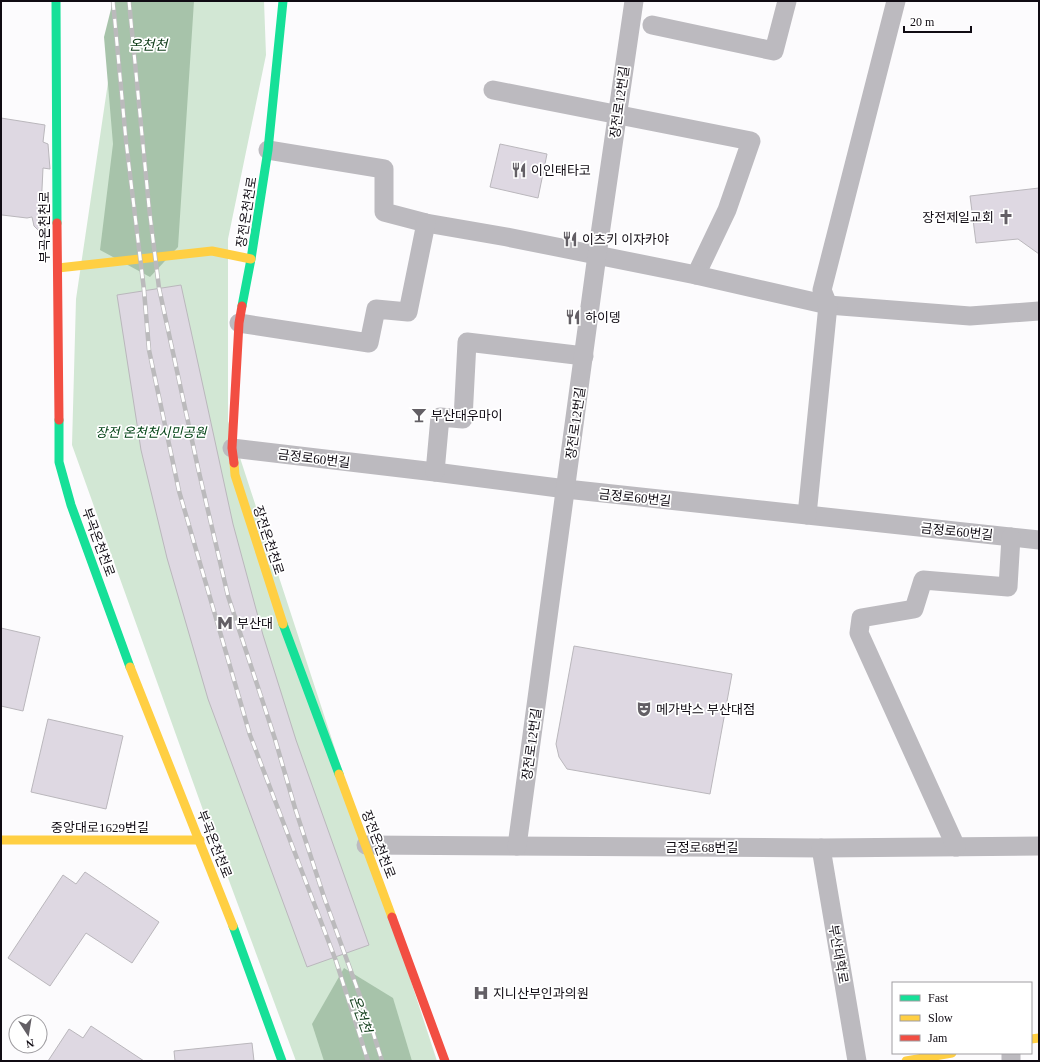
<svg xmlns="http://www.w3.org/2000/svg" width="1040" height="1062" font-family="'Times New Roman','Noto Sans KR',serif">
<rect width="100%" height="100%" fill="#fcfbfd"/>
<path fill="#d2e7d4" d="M120 1H264L266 55 228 239V421L437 1061H296L208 824 72 445 76 299Z"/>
<g fill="#a7c3aa">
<path d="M113 1H194L178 247 150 277 100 250 113 144 104 37Z"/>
<path d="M344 968 393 998 412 1061H324L312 1024Z"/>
</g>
<g fill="#ded8e2" stroke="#bab7bc">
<path d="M1 118 45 125 43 142 48 144 50 169 43 168 41 210 46 212 50 217 47 233 44 234 38 230 34 226 32 217 27 218 2 215 1 216Z"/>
<path d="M500 144 547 154 538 198 490 187Z"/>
<path d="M1039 188V254L1018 239 976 243 970 196Z"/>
<path d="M181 285 233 524 263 635 296 740 369 945 307 967 208 699 167 558 141 450 117 295Z"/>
<path d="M1 628 40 637 23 711 1 706Z"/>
<path d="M574 646 732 674 710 794 567 769 559 757 556 744Z"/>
<path d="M48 719 123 736 106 809 31 792Z"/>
<path d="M85 872 159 922 132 963 86 933 50 986 8 958 63 875 76 884Z"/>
<path d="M91 1026 144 1061H48L69 1029 83 1038Z"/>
<path d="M252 1043 254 1061H175L174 1051Z"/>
</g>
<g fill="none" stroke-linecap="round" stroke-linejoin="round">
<g stroke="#bcbabf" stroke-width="19">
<path d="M652 25 774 51 787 1"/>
<path d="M493 90 751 141 727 210 696 275"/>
<path d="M268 150 384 169V212L426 223 507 237 696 275 828 305 970 316 1039 311"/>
<path d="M239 323 369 343 376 309 408 312 426 223"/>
<path d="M232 448 435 472 566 489 1039 540"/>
<path d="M435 472 440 417 463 419 467 342 584 356"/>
<path d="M807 515 828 305 822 290 896 1"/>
<path d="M366 845 821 848 1039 846"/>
<path d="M517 846 597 255 634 1"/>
<path d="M956 847 859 633 861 618 914 609 923 580 1008 587 1011 537"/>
<path d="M821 848 857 1061"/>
<path d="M1011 1061V1053"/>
</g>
<g stroke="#16e098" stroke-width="9">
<path d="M56 1 57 223"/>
<path d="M242 306 251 259 268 150 283 1"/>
<path d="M59 420V462L71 505 130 667"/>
<path d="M283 624 339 774"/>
<path d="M233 926 282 1061"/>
</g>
<g stroke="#ffcf43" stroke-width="9">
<path d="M58 268 212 251 251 259"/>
<path d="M234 463 235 475 283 624"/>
<path d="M130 667 233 926"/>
<path d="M339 774 392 917"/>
<path d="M1 840H200"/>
<path d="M1031 1039 1039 1038"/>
<path d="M906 1061 952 1053"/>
</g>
<g stroke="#f24e42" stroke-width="9">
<path d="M57 223 59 420"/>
<path d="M234 463 232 448 239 323 242 306"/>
<path d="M392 917 445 1061"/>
</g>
<defs>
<g id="rail">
<path d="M113 1 126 141 144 290 149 350 179 491 250 735 336 961 368 1061"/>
<path d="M129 1 149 207 159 288 198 468 228 596 275 739 295 808 324 897 372 1029 382 1061"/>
</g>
</defs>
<use href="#rail" stroke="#bbbabc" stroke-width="4.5"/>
<use href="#rail" stroke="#fff" stroke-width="3" stroke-dasharray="9" stroke-linecap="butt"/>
</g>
<defs>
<symbol id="restaurant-bare" viewBox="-9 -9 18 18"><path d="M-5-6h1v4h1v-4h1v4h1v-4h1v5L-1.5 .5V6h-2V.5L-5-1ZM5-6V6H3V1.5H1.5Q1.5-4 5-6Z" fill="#635f65" stroke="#fff" stroke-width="2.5" paint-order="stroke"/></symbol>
<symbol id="church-bare" viewBox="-9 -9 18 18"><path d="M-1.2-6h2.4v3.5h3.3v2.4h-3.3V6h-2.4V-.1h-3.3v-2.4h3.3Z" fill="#635f65" stroke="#fff" stroke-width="2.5" paint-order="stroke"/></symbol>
<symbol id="bar-bare" viewBox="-9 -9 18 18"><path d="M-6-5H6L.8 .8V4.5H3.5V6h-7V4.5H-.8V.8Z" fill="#635f65" stroke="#fff" stroke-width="2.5" paint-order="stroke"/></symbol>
<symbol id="metro-bare" viewBox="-9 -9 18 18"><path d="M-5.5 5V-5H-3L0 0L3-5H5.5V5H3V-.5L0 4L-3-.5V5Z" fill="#635f65" stroke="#fff" stroke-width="2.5" paint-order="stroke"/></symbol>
<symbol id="theatre-bare" viewBox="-9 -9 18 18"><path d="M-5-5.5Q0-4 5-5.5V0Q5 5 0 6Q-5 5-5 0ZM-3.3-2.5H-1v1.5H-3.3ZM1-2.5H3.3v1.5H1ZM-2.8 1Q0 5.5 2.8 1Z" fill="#635f65" stroke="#fff" stroke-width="2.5" paint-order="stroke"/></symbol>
<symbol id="hospital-bare" viewBox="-9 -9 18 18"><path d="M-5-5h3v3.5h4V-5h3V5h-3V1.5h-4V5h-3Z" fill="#635f65" stroke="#fff" stroke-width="2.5" paint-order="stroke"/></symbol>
</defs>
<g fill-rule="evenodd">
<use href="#restaurant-bare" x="508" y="159" width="22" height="22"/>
<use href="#church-bare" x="995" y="206" width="22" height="22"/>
<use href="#restaurant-bare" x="559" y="228" width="22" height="22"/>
<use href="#restaurant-bare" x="562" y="306" width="22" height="22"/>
<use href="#bar-bare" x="408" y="404" width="22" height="22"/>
<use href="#metro-bare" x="214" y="612" width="22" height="22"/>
<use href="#theatre-bare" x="633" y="698" width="22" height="22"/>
<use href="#hospital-bare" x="470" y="982" width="22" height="22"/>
</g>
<g text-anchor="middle" stroke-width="3.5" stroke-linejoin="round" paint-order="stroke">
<g font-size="13" fill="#100b13" stroke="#fff">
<text transform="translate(619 102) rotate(-82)" y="5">장전로12번길</text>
<text transform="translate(246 212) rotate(-81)" y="5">장전온천천로</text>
<text transform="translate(44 227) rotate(-90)" y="5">부곡온천천로</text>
<text transform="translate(575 423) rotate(-82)" y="5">장전로12번길</text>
<text transform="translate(314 458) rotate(7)" y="5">금정로60번길</text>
<text transform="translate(635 497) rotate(6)" y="5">금정로60번길</text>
<text transform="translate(957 531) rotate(6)" y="5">금정로60번길</text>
<text transform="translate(269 540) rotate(72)" y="5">장전온천천로</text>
<text transform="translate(99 542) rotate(70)" y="5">부곡온천천로</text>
<text transform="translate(531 744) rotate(-82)" y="5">장전로12번길</text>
<text x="100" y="832">중앙대로1629번길</text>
<text transform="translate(215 844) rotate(68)" y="5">부곡온천천로</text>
<text transform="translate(379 844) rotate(69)" y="5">장전온천천로</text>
<text x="702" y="852">금정로68번길</text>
<text transform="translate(839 954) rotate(80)" y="5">부산대학로</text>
</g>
<g font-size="13" fill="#100b13" stroke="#fff" text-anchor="start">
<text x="531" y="175">이인태타코</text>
<text x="994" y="222" text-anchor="end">장전제일교회</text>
<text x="582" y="244">이츠키 이자카야</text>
<text x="585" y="322">하이뎅</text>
<text x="431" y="420">부산대우마이</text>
<text x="237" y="628">부산대</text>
<text x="656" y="714">메가박스 부산대점</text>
<text x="493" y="998">지니산부인과의원</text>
</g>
<g font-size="13" font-style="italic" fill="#014214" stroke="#fff">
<text x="151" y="437">장전 온천천시민공원</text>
</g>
<g font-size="14" font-style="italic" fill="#0d3a16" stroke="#fff">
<text x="148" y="50">온천천</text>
<text transform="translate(361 1014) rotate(70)" y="5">온천천</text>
</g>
</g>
<rect width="1040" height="1062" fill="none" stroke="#100b13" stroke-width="4"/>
<rect x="892" y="982" width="140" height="72" fill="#ffffff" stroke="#9f9da1"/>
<rect x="900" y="995" width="20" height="6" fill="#16e098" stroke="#9f9da1"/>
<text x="928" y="1002" font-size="12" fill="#100b13">Fast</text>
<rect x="900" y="1015" width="20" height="6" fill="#ffcf43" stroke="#9f9da1"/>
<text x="928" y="1022" font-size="12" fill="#100b13">Slow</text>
<rect x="900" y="1035" width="20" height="6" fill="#f24e42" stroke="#9f9da1"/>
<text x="928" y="1042" font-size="12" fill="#100b13">Jam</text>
<g transform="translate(28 1034) rotate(168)"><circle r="19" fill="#ffffff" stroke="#9f9da1"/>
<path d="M0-3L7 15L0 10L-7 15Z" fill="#635f65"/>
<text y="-6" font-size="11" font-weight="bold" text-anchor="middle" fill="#100b13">N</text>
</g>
<path d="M904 26v6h67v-6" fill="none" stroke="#100b13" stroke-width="2"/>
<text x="910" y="26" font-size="12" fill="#100b13" stroke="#ffffff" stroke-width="3" paint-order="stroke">20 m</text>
</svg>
